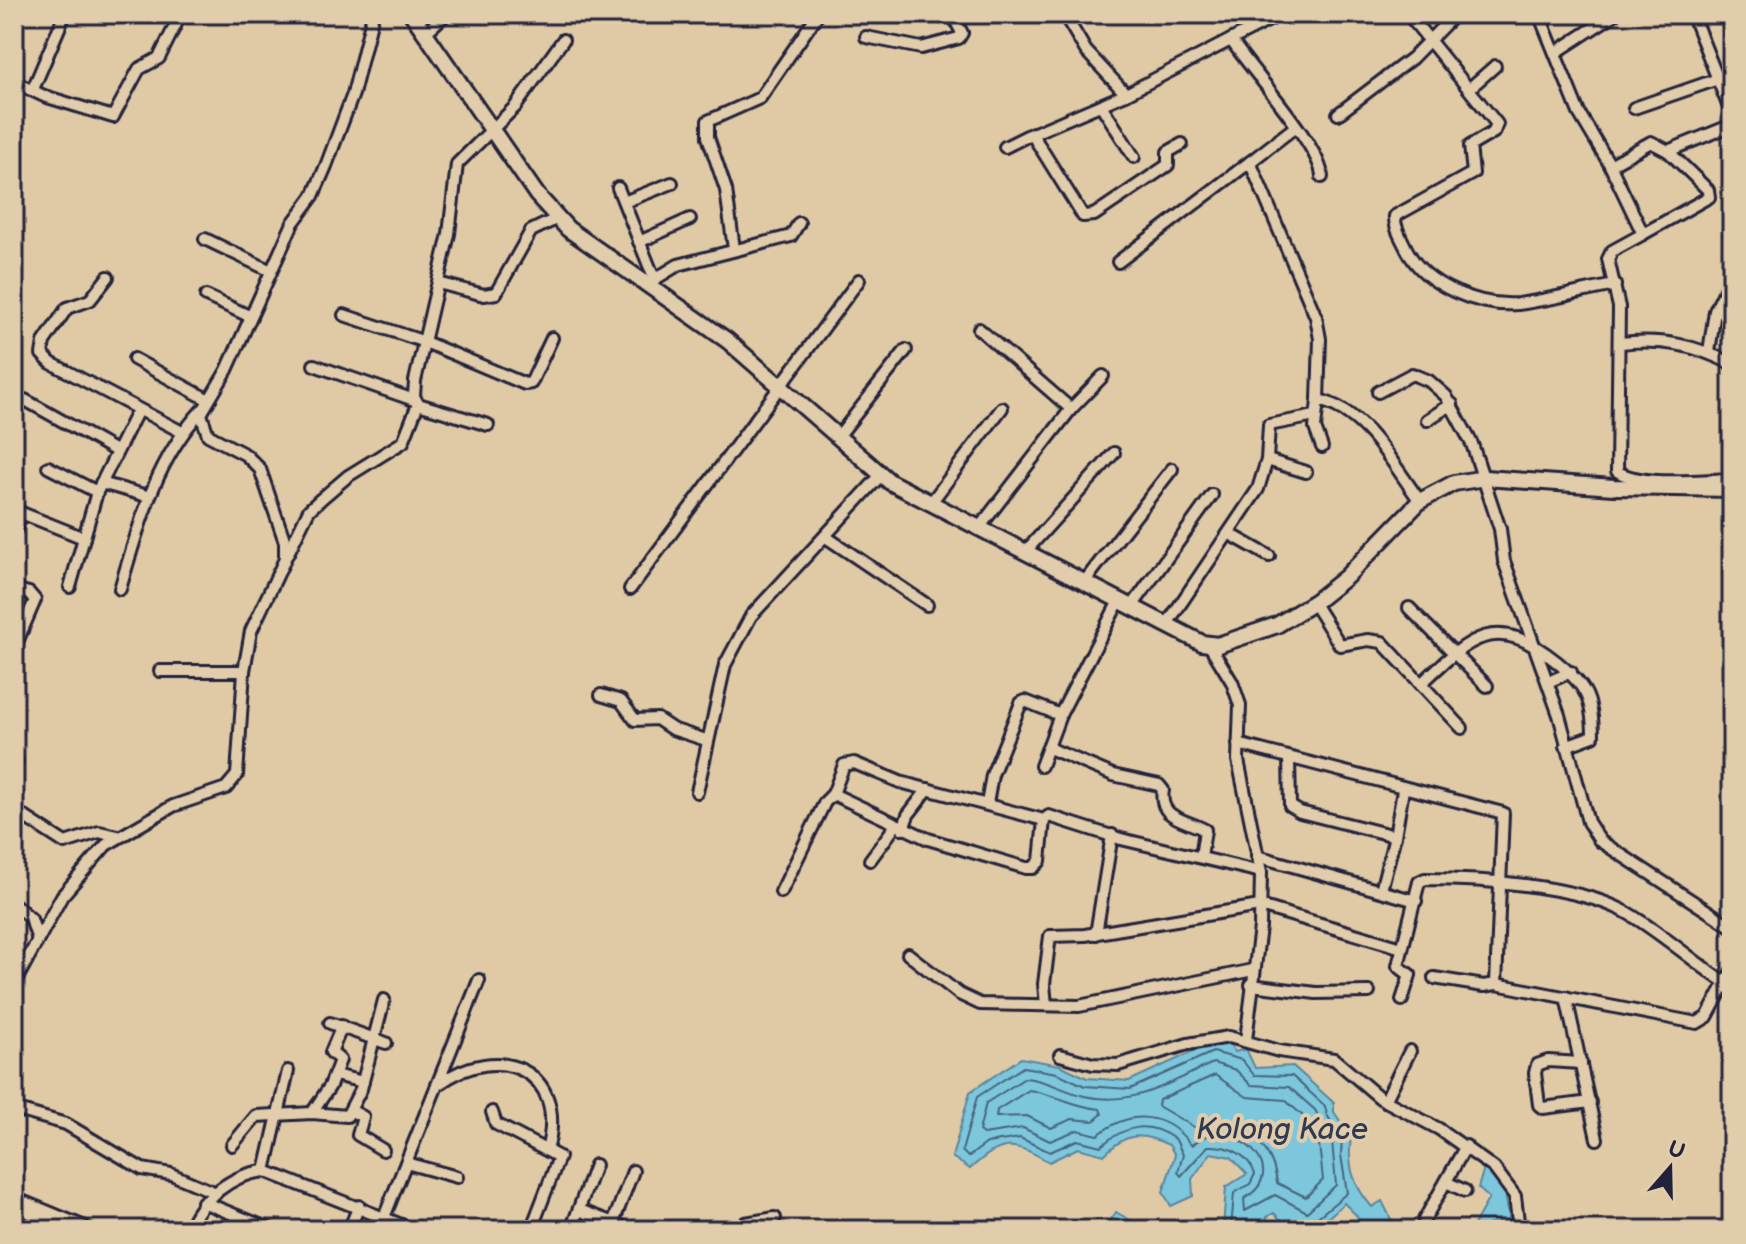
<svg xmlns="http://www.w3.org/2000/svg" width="1746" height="1244" font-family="'Balsamiq Sans',sans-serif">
<rect width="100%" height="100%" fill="#e0caa6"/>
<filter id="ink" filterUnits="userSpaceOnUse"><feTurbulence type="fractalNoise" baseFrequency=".0125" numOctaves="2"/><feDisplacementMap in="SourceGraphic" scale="16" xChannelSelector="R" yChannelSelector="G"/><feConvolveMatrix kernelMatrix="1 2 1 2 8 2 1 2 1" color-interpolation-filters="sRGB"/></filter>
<g filter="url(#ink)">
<g fill="#7dc7dd" stroke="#59859c" stroke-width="2">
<path d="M1210 1044 1230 1045 1235 1052 1246 1049 1255 1068 1293 1066 1334 1103V1112L1351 1137C1347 1166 1353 1185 1372 1207L1382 1201 1391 1219V1230H1360L1357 1216 1344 1203 1315 1230 1285 1224 1274 1213 1267 1217 1264 1227 1223 1229 1226 1187 1247 1174 1231 1157 1211 1153 1192 1179 1193 1196 1171 1206 1163 1192 1175 1155 1169 1145C1140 1132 1127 1132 1104 1155L1078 1148 1049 1162C1013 1141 1002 1140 970 1169L952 1157 970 1092 1021 1058 1060 1065 1087 1078 1129 1081Z"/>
<path d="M1489 1166 1505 1193 1510 1222 1489 1224 1486 1230H1471L1489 1198 1478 1188 1484 1168Z"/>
<path d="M1116 1212 1147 1230H1103Z"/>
</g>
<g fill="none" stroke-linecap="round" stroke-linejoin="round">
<g stroke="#46647c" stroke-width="2">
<path d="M1213 1063 1236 1070 1251 1085 1289 1087 1315 1110 1332 1141 1336 1185 1307 1212 1275 1195 1245 1211 1244 1199C1290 1172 1243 1127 1207 1136 1201 1137 1196 1143 1191 1145 1166 1112 1130 1109 1098 1135L1077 1130 1050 1141 1023 1128 983 1134 979 1131 986 1103 1025 1078C1048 1080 1063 1091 1084 1096 1135 1107 1168 1083 1213 1063Z"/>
<path d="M1215 1075 1247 1097 1285 1100 1303 1116 1319 1144 1323 1180 1306 1197 1277 1183C1272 1140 1237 1116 1194 1127L1158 1106 1159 1100Z"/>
<path d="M1029 1090C1054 1094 1074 1107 1100 1109L1102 1114 1094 1121 1072 1119 1051 1128 1027 1116 996 1117 997 1110Z"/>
<path d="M1231 1230 1234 1193 1250 1184 1255 1174C1248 1154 1229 1145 1208 1146L1181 1176 1178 1172 1183 1155 1176 1140C1149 1120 1125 1125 1101 1146L1077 1140 1050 1152 1020 1138 987 1143 968 1157 962 1151 977 1097 1023 1067 1057 1073 1085 1086 1130 1089 1213 1052 1242 1060 1254 1075 1292 1076 1325 1106 1327 1115 1342 1139 1341 1155 1347 1193 1313 1221 1310 1230"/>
</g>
<defs>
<g id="street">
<path d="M1064 14 1086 51 1126 94 1281 14"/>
<path d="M1408 14 1497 124 1494 132 1470 146 1473 173 1395 216C1394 228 1402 239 1407 250 1425 286 1479 307 1518 304 1550 300 1583 291 1615 285"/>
<path d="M1539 14 1579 113 1610 165 1643 234 1612 251 1608 259 1619 307 1617 471C1639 487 1704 480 1732 479"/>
<path d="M1692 14 1732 115"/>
<path d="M425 33 446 14"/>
<path d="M866 37 921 48 959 38 962 33 952 14"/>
<path d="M1231 40C1251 70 1322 148 1322 177"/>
<path d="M1555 53 1615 14"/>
<path d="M14 82 44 96 113 117 139 69 159 58 181 14"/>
<path d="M1470 88 1495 66"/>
<path d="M33 89 65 14"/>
<path d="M1126 94 1032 134 1083 216 1094 215 1168 165V152L1182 144"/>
<path d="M1101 105 1134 157"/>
<path d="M1634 108 1718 79"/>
<path d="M1338 114 1412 58 1455 14"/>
<path d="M1295 127 1250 162 1316 317 1320 339 1318 400C1365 410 1393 465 1420 501"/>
<path d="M1005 147 1033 133"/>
<path d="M1610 165 1651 142 1668 151 1732 125"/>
<path d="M618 188 654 278"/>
<path d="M624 202 672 183"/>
<path d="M1643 234 1709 197 1708 190 1668 151"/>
<path d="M205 239 271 271"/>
<path d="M639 242 690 219"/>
<path d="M734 249 726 190 708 137V121L760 98 818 14"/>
<path d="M1118 262 1250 162"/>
<path d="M108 277 90 300 67 308 44 342 42 354 51 363 182 432"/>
<path d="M438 283 484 295 496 293 531 231 558 218"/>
<path d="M647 284 678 265 791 236 799 223"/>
<path d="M206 296 249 316"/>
<path d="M344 315 425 342 525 384 531 383 552 338"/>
<path d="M979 329 1071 409"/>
<path d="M1620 343C1662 338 1695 345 1732 364"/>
<path d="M14 345H15"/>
<path d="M1709 352 1715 311 1732 276"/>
<path d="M134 359 207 399"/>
<path d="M314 365 414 400"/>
<path d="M1378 392 1412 374 1429 381 1446 396 1472 444 1500 529 1504 561 1559 715 1588 822 1600 841 1732 927"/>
<path d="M25 400 116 451"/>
<path d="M1318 400 1315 428 1322 447"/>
<path d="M418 404 488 425"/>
<path d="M1427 420 1452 404"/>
<path d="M837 438 906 350"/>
<path d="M1267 460 1306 472"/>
<path d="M48 467 97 492"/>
<path d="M101 483 147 496"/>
<path d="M930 504 1002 408"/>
<path d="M14 510 84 538"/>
<path d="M979 528 1071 409 1103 376"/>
<path d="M14 533 22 513"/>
<path d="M1230 534 1269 556"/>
<path d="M826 537 927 605"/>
<path d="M1026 551 1114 453"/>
<path d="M287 555 309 510 321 499 348 476 403 442 418 404 414 396 415 381 449 234 457 164 515 107 563 40"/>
<path d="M1085 581 1172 469"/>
<path d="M70 587 97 492 138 410"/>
<path d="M14 589 29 593 35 600 14 649"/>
<path d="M120 589C139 525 155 461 202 410"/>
<path d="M630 589 859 280"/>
<path d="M1313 602 1340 645 1368 640 1382 642 1462 728"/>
<path d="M1133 605 1212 495"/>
<path d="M1409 608 1487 686"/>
<path d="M1167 624 1258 489 1267 460 1269 425 1315 416"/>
<path d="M1210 646 1232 682 1240 705 1238 760 1261 872 1260 927 1246 1040"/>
<path d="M160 671H244"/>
<path d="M1548 682 1571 672"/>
<path d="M1421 684C1471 636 1496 613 1557 662 1585 685 1593 698 1593 736L1566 746"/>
<path d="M601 695 621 701 635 720 657 719 672 729 706 740"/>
<path d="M1238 744 1503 813 1496 984"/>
<path d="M1049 748 1113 775 1159 785 1163 790C1158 819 1185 819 1205 830L1201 857"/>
<path d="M1289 758 1290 806 1300 812 1395 836 1403 790"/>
<path d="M14 764 16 762"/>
<path d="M1041 766 1060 715 1120 599"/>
<path d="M697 792 725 665 751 616 881 475"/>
<path d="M833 794 844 765 854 763 900 782 1044 820"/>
<path d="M987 804 992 775 1021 703 1025 701 1060 715"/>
<path d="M14 810 65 843 99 832 117 836"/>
<path d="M903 829 908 815 928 789"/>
<path d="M1257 856 1416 901"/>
<path d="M870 860 896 825"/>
<path d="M1381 890 1395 836"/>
<path d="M781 892 825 802 833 794 928 839 1026 868H1033L1040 861 1044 820 1049 816 1121 839 1261 872"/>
<path d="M14 904 31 919 37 937"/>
<path d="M1096 934 1112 835"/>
<path d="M908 954 959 994 980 1004 1079 1006 1253 970"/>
<path d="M1434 978 1484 986 1496 984 1697 1023 1707 1017 1732 971"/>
<path d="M14 984 62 896 106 845 173 806 226 788 237 775 244 671 251 631 285 559V542L260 469 246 455 208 435 201 414 227 370 293 223 313 196 326 166 353 94 373 14"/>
<path d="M1251 985 1316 993 1369 992"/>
<path d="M1566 997 1597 1139"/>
<path d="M1402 1000 1410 975 1398 966 1419 882 1425 879C1481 879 1574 885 1624 911 1654 927 1694 962 1724 982"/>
<path d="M1046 1005 1044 984 1050 936 1085 935 1260 906 1402 948"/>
<path d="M330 1023 386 1043"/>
<path d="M1060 1055 1093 1064 1118 1065 1188 1044 1229 1037 1279 1051 1334 1059 1380 1098 1439 1129 1494 1168 1515 1196 1519 1230"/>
<path d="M1581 1063 1548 1061 1537 1065 1535 1073 1539 1105 1543 1108 1590 1102"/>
<path d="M335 1075 363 1082"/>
<path d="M439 1084C499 1041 569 1070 547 1150"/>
<path d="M1385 1101 1410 1051"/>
<path d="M14 1109 66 1124 142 1169 171 1174 216 1193"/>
<path d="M352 1111 363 1117 358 1135 383 1150"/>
<path d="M492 1112 496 1124 559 1157 531 1230"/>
<path d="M312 1113 330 1086 340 1060 331 1052 342 1026"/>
<path d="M232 1145 256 1116 312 1113 347 1116 361 1089 384 1000"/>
<path d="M406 1163 457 1177"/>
<path d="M265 1171 288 1071"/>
<path d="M1446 1182 1465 1191"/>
<path d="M203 1202 272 1230"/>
<path d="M579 1210 632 1230"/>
<path d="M1424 1220 1466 1146"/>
<path d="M613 1223 633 1171"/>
<path d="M189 1230C199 1200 232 1174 265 1171L414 1230"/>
<path d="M349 1230 359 1206"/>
<path d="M379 1230 479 980"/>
<path d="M571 1230 595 1165"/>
<path d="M736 1230 745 1223 775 1218"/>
</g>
<path id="secondary" d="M412 14 537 195 568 229 728 341 890 482 1202 643 1218 645 1277 625 1316 601 1346 577 1420 501 1454 483 1485 478 1614 487 1732 489"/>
<path id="highway" d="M14 1202 82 1230"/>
</defs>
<use href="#street" stroke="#22223b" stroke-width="16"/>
<use href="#secondary" stroke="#22223b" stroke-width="20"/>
<use href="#highway" stroke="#22223b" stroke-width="24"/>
<use href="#street" stroke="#e1ccab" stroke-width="10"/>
<use href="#secondary" stroke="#e1ccab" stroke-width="14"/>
<use href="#highway" stroke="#e1ccab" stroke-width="18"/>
</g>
</g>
<g text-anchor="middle" stroke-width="8" stroke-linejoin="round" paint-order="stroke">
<g font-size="30" font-style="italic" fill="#303b53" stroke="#e1ccab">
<text x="1282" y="1139">Kolong Kace</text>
</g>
</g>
<rect width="1746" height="1244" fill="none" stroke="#e1ccab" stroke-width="48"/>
<rect x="24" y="24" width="1698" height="1196" fill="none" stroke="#22223b" stroke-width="3" filter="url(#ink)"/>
<g transform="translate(1670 1168) rotate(20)" stroke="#e1ccab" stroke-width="6" paint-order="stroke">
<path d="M0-6L14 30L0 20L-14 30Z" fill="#22223b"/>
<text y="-12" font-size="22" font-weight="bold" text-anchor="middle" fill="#22223b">U</text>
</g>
</svg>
